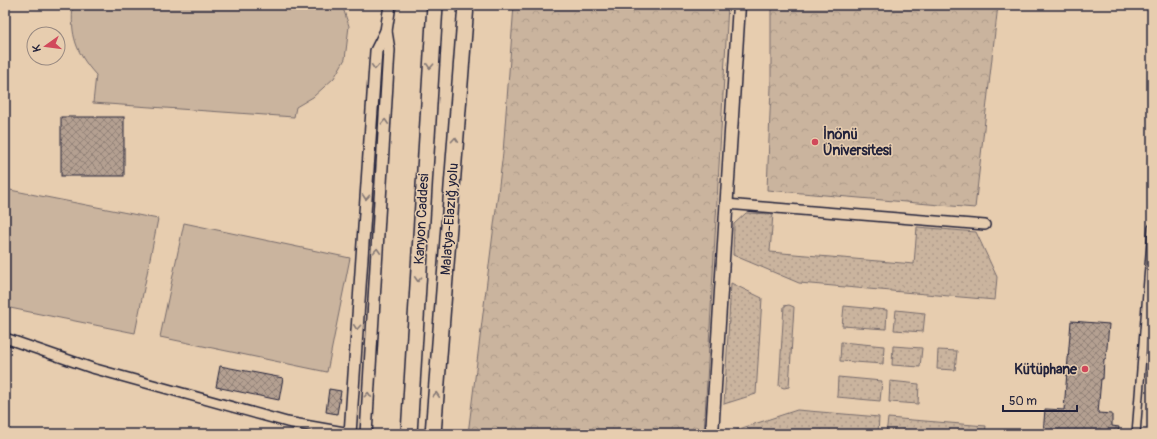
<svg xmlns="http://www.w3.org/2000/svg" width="1157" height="439" font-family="Pangolin,sans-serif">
<defs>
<pattern id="grass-dots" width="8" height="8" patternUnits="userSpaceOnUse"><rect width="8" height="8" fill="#cab49e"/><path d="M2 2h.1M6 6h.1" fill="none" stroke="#ad9a89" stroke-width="1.8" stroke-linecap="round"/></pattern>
<pattern id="forest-crowns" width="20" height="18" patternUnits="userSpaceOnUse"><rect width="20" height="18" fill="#cab49e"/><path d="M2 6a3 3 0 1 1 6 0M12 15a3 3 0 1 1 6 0" fill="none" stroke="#ad9a89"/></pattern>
<pattern id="building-cross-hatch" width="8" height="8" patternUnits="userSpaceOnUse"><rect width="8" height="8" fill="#b4a091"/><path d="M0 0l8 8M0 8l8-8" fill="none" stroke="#928278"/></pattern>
</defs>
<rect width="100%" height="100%" fill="#e7cdaf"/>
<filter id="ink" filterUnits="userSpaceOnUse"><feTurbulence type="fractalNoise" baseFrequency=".025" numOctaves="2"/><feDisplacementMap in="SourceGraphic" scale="8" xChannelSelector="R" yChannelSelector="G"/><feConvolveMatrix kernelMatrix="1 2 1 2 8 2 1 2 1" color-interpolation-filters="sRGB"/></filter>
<g filter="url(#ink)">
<g fill="url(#grass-dots)" stroke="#766b6c">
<path d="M746 213 773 214 770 252 914 264 917 227 976 232 997 277 995 300 799 283 733 255 734 224Z"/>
<path d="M731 283 762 298 756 394 724 404Z"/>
<path d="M789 305 794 307 789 387 784 388 779 386 784 306Z"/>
<path d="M844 306 887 310 886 329 842 326Z"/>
<path d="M896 310 925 313 923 332 894 330Z"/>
<path d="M841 342 884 346 883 364 840 361Z"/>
<path d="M893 346 922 348 920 367 892 365Z"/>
<path d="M938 350 957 351 955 370 937 369Z"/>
<path d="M838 377 882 381 880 401 837 397Z"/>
<path d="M890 381 919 384 918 404 889 402Z"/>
<path d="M797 410 879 417 878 434H724Z"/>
<path d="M888 418 986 426 985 434H886Z"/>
</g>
<g fill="url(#forest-crowns)" stroke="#766b6c">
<path d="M514 5H728L704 434H468L503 153Z"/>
<path d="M771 5H998L975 208 767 190 771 87Z"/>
</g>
<g fill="#cab49e" stroke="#766b6c">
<path d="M73 5H342L349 26 345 59 334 78 313 97 296 107 294 117 93 103 96 75C76 53 70 35 73 5Z"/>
<path d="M5 189 158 219 135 333 5 307Z"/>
<path d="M184 223 350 258 327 372 160 337Z"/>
</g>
<g fill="url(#building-cross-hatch)" stroke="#22223b">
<rect x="61" y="117" width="63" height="59"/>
<path d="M1071 321 1109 324 1106 359H1104L1103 379H1101L1098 413 1112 414V426L1119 427 1118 434H1043L1045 409 1064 410Z"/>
<path d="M220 366 283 378 279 400 216 387Z"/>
<path d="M329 389 341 391 337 414 326 412Z"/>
</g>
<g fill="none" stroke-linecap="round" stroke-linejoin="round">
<defs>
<path id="pedestrian" d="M1136 434 1152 228"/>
<g id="minor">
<path d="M726 204 985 225"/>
<path d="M5 338 92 368 287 422 350 433"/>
</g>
<g id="tertiary">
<path d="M350 434 376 51 386 31 390 5"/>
<path d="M366 434 389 50 386 31"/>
</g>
<path id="secondary" d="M712 434 739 5"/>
<g id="trunk">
<path d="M409 434 435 5"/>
<path d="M433 434 466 5"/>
</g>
</defs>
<use href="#pedestrian" stroke="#22223b" stroke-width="10"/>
<use href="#minor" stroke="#22223b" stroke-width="12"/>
<use href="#tertiary" stroke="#22223b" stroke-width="14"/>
<use href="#secondary" stroke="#22223b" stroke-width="15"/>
<use href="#trunk" stroke="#22223b" stroke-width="18"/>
<use href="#pedestrian" stroke="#e7cdaf" stroke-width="7"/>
<use href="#minor" stroke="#e7cdaf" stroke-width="9"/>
<use href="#tertiary" stroke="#e7cdaf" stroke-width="11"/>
<use href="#secondary" stroke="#e7cdaf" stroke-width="12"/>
<use href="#trunk" stroke="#e7cdaf" stroke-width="15"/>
</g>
<defs><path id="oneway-chevron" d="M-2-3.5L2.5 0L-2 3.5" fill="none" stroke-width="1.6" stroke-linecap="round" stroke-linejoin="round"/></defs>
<g stroke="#847875">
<use href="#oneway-chevron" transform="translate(430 66) rotate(93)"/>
<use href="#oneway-chevron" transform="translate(375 67) rotate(94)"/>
<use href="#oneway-chevron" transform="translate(385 122) rotate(-87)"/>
<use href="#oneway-chevron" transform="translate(455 140) rotate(-86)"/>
<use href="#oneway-chevron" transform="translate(366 197) rotate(94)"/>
<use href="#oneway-chevron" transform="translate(377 251) rotate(-87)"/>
<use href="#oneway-chevron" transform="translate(418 279) rotate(93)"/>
<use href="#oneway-chevron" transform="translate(357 327) rotate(94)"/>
<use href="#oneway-chevron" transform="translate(368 395) rotate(-86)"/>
<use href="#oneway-chevron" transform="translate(436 395) rotate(-86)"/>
</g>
</g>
<g fill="#d1495b" stroke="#e7cdaf" stroke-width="1.5">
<circle cx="815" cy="142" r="4"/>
<circle cx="1085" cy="369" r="4"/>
</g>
<g text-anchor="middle" stroke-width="3" stroke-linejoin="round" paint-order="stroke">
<g font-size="14" font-weight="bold" fill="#22223b" stroke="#e7cdaf" text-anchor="start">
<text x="823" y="139">İnönü<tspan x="823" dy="16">Üniversitesi</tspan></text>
<text x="1077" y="374" text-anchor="end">Kütüphane</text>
</g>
<g font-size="14" fill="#22223b" stroke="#e7cdaf">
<text transform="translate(421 219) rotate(-87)" y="5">Kanyon Caddesi</text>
<text transform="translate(449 219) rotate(-86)" y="5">Malatya-Elazığ yolu</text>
</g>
</g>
<rect width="1157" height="439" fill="none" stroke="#e7cdaf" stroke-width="20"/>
<rect x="10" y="10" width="1137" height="419" fill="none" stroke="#22223b" stroke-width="1.5" filter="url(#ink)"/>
<g transform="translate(46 46) rotate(256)"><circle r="19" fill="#e7cdaf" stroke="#988981"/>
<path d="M0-3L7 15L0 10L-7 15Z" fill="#d1495b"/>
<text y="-6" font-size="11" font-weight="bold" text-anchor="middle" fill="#22223b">K</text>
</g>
<path d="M1003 405v6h74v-6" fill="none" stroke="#22223b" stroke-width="2"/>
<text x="1009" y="405" font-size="12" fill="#22223b" stroke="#e7cdaf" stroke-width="3" paint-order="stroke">50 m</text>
</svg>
